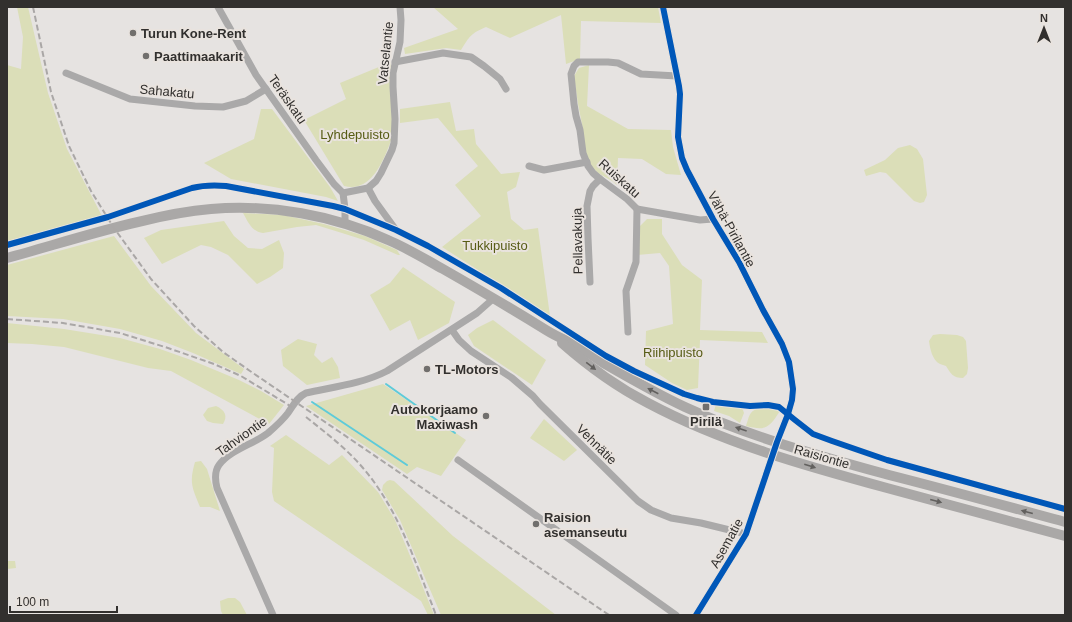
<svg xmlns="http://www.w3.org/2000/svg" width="1072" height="622" font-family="Helvetica,sans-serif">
<rect width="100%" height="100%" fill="#e6e3e1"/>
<g fill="#dbdeb8">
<path d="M17 7H28L48 93 67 149 102 216 7 241V65L21 69 23 37Z"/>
<path d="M433 7H658L661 23 581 21 580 59 566 64 561 15 510 38 486 27C470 34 470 36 461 50L446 48 405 54 404 48 458 29Z"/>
<path d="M391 62C391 78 392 93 392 109 392 119 393 130 391 140 390 144 388 148 387 151 379 170 367 192 344 186L304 120 346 99 340 83Z"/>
<path d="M589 65 587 106 628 129 671 130 673 147 681 175 666 174 642 159 618 158 617 185 612 181 598 173 590 165 585 152 582 124 578 104 574 76 579 68Z"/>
<path d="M450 102 456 131 474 129 476 144 501 174 520 172 516 187 507 192 511 219 524 230 538 228 550 316 442 247 481 216 455 185 478 166 438 118 400 123V109Z"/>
<path d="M261 109H272L330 187 338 201 326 197 231 179 204 163 254 139Z"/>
<path d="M910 145 917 149 923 159 927 195 924 202 920 203 914 201 886 173 880 172 866 176 864 170 885 160 898 148Z"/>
<path d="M243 213 283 215 324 224 365 236 397 250 400 255H398L364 240 342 233 316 225 297 227 263 233C252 232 248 222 243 213Z"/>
<path d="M647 219H662V234L682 265 702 280 700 330 762 332 768 343 700 340 698 388 687 390 672 383 645 365 646 331 673 324 669 266 660 253 637 255 640 226Z"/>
<path d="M224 221 234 236 248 248 262 249 279 240 284 253 283 268 270 277 257 284 228 255 211 247 201 245 162 264 144 238 161 230Z"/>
<path d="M114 236 151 286 196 333 244 369 241 374 193 353 162 341 120 329 63 319 7 316V265Z"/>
<path d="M403 267 455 302 449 323 418 340 410 320 390 331 370 295 390 283Z"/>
<path d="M493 320 546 360 532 385 474 346 468 335 477 328Z"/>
<path d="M7 323 64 329 120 338 160 349 191 360 239 380 261 391 284 405 269 424 171 371 148 368 64 347 32 344 7 343Z"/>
<path d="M940 334 957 335 963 337 966 341 968 368 967 374 963 378C953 378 951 374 946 366 944 365 942 365 940 364 932 360 930 348 929 341L933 335Z"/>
<path d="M298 339 317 344 314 355 322 363 332 357 338 367 340 378 307 385 283 366 281 350Z"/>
<path d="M383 384 466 440 441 476 417 467 407 474 306 406Z"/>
<path d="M716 404 739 406 743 410 744 413 740 423 729 416 714 411Z"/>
<path d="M216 406C225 410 228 416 223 424L213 423 207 421 203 415 208 408Z"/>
<path d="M762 407 779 409 780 411C769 428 766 431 746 426 750 414 749 411 762 407Z"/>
<path d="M544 419 577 450 564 461 530 438Z"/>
<path d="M286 435 329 465 342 455 378 492 395 520 416 570 434 615H428L421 601 274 501 272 492 274 448 270 446Z"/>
<path d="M201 461 207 469 220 511 210 507H200C192 487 189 483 195 462Z"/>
<path d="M390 480 394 481 453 536 556 615H441L400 520 382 490 383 485 387 481Z"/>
<path d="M7 561H15L16 568 7 569Z"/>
<path d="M228 598H235L240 602 247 615H223L221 611 220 601Z"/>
</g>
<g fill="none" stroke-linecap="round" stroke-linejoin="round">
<g stroke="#5ecbd9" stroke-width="2">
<path d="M386 384 455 433"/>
<path d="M312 402 407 465"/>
</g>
<g stroke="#aaa9a9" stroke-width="7">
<path d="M218 7 256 75 316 160 334 184 343 193 345 209V224"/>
<path d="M663 7 679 86 680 94 678 137 682 158 687 170 713 219 739 262 763 310 782 344 789 362 793 389 792 400 788 414 777 442 746 534 696 615"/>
<path d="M395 62 443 53 471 57 484 66 500 79 506 89"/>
<path d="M66 73 130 99 195 106 223 107 246 101 266 89"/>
<path d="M677 76 641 74 618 63 608 62H578L574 66 571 74 574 104 576 116 580 130 583 153 588 166 593 173 600 179 627 199 637 209 700 220 713 219"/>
<path d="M529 166 544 170 587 162"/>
<path d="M368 188 375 201 396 230"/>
<path d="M343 193 368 188 376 181 381 173 392 150 394 143 395 119 393 87V73L400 42 401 20 400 7"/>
<path d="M590 282 588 238 587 206 590 191 593 186 600 179"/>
<path d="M452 330 459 340 471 351 512 378 533 396 540 404 638 501 651 510 671 518 701 523 746 534"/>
<path d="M628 332 626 291 636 262 637 209"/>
<path d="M458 460 676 615"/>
<path d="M273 615 217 488C215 480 214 472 219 465 230 450 254 444 268 433 275 427 282 421 288 413 293 406 297 397 306 393 333 387 362 384 387 371L477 313 494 298"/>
</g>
<g stroke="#aaa8a7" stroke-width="10">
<path d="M7 258C51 246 94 232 138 222 162 216 186 211 211 209 271 204 333 215 388 240 407 248 425 259 443 269 478 289 512 309 546 330 557 337 570 342 581 348 589 353 597 359 605 364 631 379 657 394 685 407 750 437 820 456 889 475 948 490 1006 506 1065 522"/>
<path d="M562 343C588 366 617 387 648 403 723 443 806 466 887 488 946 504 1006 520 1065 536"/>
</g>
<g stroke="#aaa7a6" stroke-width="2" stroke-dasharray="6 3" stroke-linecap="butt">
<path d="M33 7 51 92 69 146 91 191 114 228 151 279 194 326 223 352 250 371 609 615"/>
<path d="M7 319 63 323 120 333 168 348 214 364 241 376 292 407"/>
<path d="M306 417C326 433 346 448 363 468 399 510 416 564 436 615"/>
</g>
<defs>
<g id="cycleway">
<path d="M663 7 679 86 680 94 678 137 682 158 687 170 713 219 739 262 763 310 782 344 789 362 793 389 792 400 788 414 777 442 746 534 696 615"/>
<path d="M7 245 108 217 192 188C204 185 214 185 226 186L333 206 345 209 396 230 428 246 501 288 606 356 634 371 684 394 697 398 713 402 750 406 768 405 779 407 795 420 813 434 832 441 887 460 1065 509"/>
</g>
</defs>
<use href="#cycleway" stroke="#e9e3de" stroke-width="8"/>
<use href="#cycleway" stroke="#0057b8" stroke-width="6"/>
</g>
<defs><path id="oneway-solid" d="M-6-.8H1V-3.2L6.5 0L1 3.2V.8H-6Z"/></defs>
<g fill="#62605e">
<use href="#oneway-solid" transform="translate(591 366) rotate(37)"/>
<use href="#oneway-solid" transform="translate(653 391) rotate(-153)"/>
<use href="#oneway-solid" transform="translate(741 429) rotate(-161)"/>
<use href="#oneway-solid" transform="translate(810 466) rotate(17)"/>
<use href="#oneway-solid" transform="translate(936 501) rotate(15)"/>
<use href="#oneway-solid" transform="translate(1027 512) rotate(-165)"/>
</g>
<g fill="#716f6d" stroke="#e9e3de" stroke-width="1.5">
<circle cx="133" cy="33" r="4"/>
<circle cx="146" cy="56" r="4"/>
<circle cx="427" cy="369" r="4"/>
<rect x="702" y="403" width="8" height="8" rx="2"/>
<circle cx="486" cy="416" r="4"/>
<circle cx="536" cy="524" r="4"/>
</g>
<g text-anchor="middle" stroke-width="4" stroke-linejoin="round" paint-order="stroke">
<g font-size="13" font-weight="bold" fill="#32302e" stroke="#e9e3de" text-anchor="start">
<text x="141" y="38">Turun Kone-Rent</text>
<text x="154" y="61">Paattimaakarit</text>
<text x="435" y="374">TL-Motors</text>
<text x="478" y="414" text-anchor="end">Autokorjaamo<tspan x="478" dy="15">Maxiwash</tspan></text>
<text x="706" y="426" text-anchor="middle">Pirilä</text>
<text x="544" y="522">Raision<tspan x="544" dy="15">asemanseutu</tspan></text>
</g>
<g font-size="13" fill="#32302e" stroke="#e9e3de">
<text transform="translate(385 53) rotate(-84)" y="5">Vatselantie</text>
<text transform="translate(167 91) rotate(5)" y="5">Sahakatu</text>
<text transform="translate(288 99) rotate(55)" y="5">Teräskatu</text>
<text transform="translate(620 178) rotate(42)" y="5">Ruiskatu</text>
<text transform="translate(732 229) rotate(61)" y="5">Vähä-Pirilantie</text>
<text transform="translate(577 241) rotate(-91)" y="5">Pellavakuja</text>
<text transform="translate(241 436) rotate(-35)" y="5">Tahviontie</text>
<text transform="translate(597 444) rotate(45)" y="5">Vehnätie</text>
<text transform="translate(822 456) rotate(16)" y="5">Raisiontie</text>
<text transform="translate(726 543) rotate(-61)" y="5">Asematie</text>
</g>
<g font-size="13" fill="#575c15" stroke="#e9e3de">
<text x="355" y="139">Lyhdepuisto</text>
<text x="495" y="250">Tukkipuisto</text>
<text x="673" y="357">Riihipuisto</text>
</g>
</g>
<rect width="1072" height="622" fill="none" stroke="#32302e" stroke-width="16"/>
<g transform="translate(1044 28)" stroke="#e9e3de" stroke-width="3" paint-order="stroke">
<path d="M0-3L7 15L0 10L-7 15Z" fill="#32302e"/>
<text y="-6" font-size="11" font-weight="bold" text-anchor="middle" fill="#32302e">N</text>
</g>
<path d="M10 606v6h107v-6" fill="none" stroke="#32302e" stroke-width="2"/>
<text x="16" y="606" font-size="12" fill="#32302e" stroke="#e9e3de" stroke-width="3" paint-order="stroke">100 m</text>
</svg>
